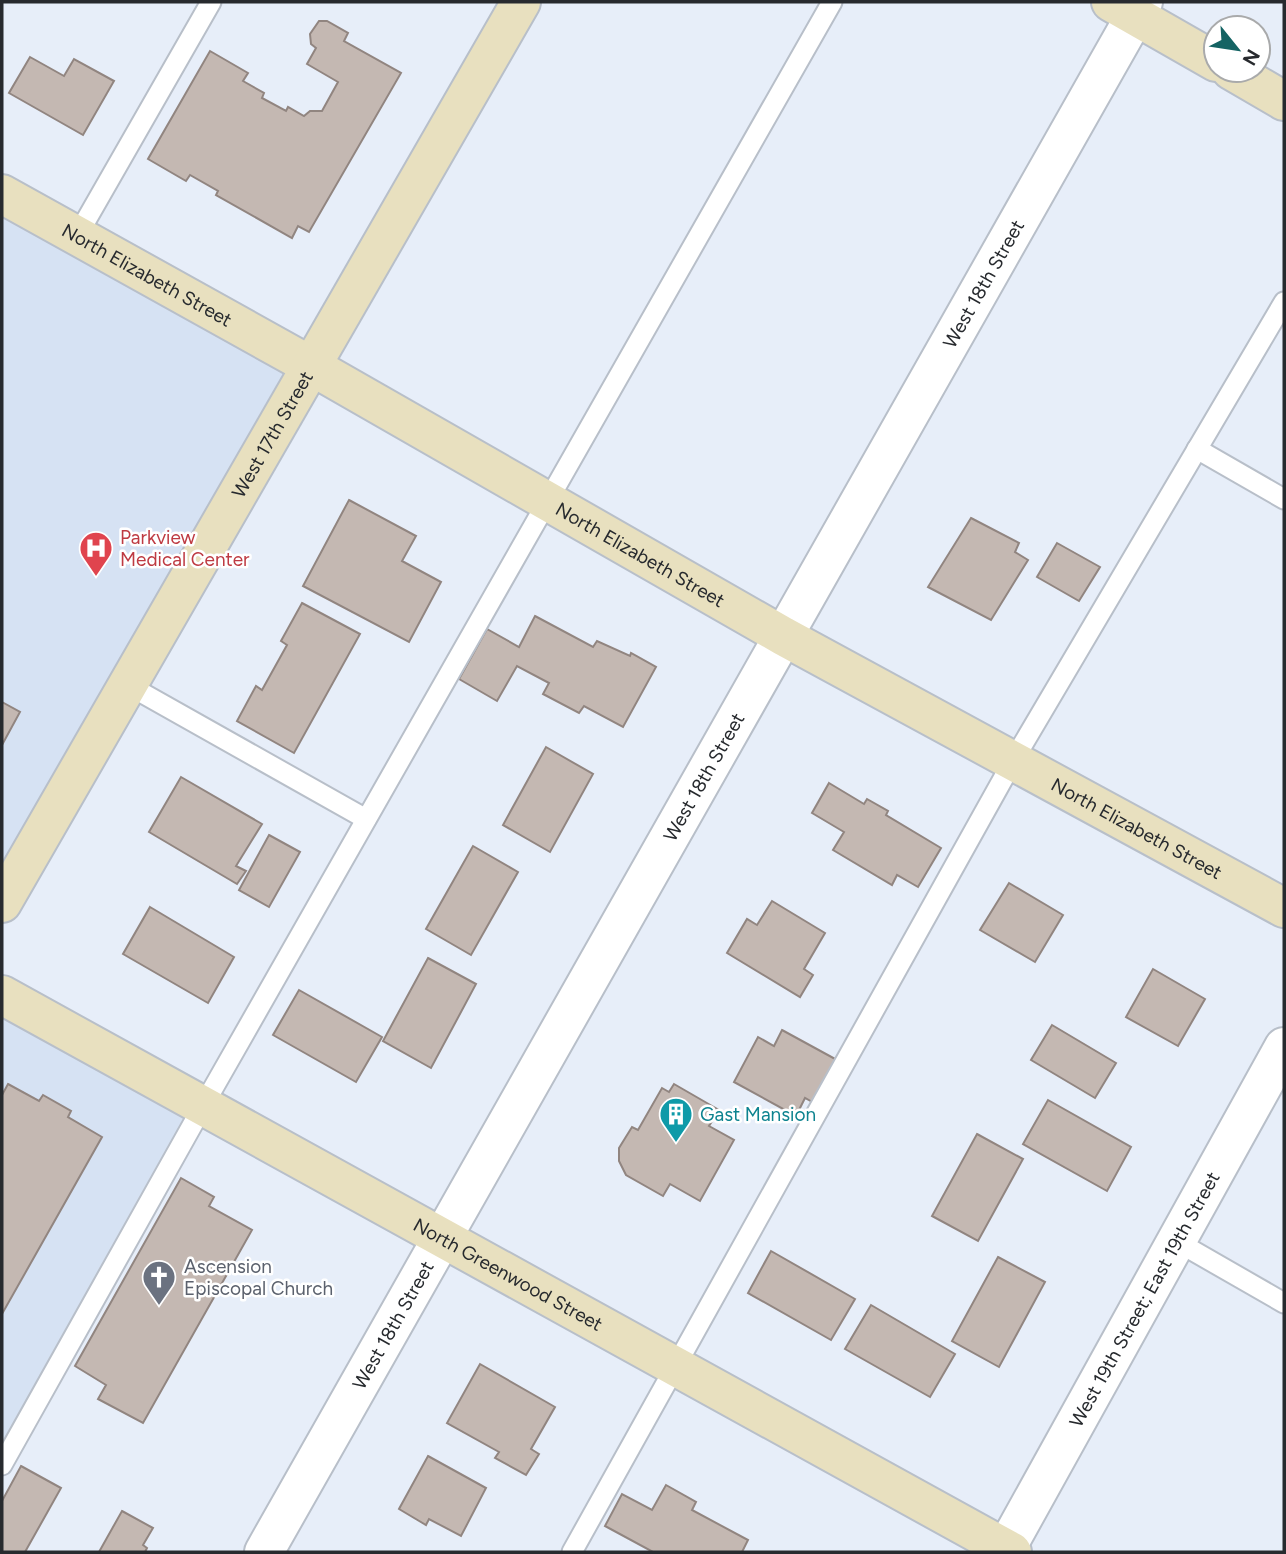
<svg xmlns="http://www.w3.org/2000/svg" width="1286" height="1554" font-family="Figtree,sans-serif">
<rect width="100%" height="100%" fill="#e7eef9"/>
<g fill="#d6e2f3">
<path d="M2 194 313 367 2 903Z"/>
<path d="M2 995 203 1106 2 1465Z"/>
</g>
<g fill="#c4b8b2" stroke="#918580" stroke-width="2">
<path d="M319 21H327L348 33 344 41 401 73 309 232 298 226 292 238 216 195 218 191 190 175 186 181 148 159 210 51 248 73 243 81 264 93 262 98 286 111 288 107 304 116 310 111H322L338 82 307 64 316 48 311 44 310 34Z"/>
<path d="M30 57 64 76 74 59 114 81 83 135 9 93Z"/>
<path d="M349 500 416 536 402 561 441 582 409 642 303 586Z"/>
<path d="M971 518 1019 543 1015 552 1028 560 991 620 928 587Z"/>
<path d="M1057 543 1100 567 1079 601 1037 577Z"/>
<path d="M302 603 360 634 294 753 237 721 256 686 262 690 287 645 281 641Z"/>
<path d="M535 616 593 647 597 641 630 656 631 653 656 667 623 727 584 706 579 713 543 694 549 683 517 666 497 701 459 679 487 629 519 647Z"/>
<path d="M2 702 20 712 2 745Z"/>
<path d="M546 747 593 774 550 852 503 825Z"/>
<path d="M181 777 262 824 236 866 246 871 237 884 149 832Z"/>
<path d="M829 783 864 804 867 799 888 811 886 815 941 848 918 887 897 875 892 885 833 850 844 832 812 813Z"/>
<path d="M269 835 300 852 269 907 239 890Z"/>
<path d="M473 846 518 872 471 955 426 929Z"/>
<path d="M1009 883 1063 915 1035 962 980 930Z"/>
<path d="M772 901 825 933 804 969 813 975 800 997 727 953 747 919 757 925Z"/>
<path d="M150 907 234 957 208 1003 123 954Z"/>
<path d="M428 958 476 984 431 1068 383 1041Z"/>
<path d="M1153 969 1205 999 1178 1046 1126 1017Z"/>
<path d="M299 990 382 1037 356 1082 273 1035Z"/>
<path d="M1052 1025 1116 1063 1095 1098 1031 1060Z"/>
<path d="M782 1030 837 1060 814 1103 805 1098 796 1116 734 1082 758 1037 774 1046Z"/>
<path d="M8 1084 39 1101 43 1095 71 1111 68 1117 102 1137 2 1314V1095Z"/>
<path d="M674 1084 719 1110 709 1126 734 1140 700 1201 670 1184 663 1196 626 1175 619 1161V1148L632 1127 638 1130 662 1088 669 1092Z"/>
<path d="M1048 1100 1131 1147 1107 1191 1023 1144Z"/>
<path d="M977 1134 1023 1159 978 1241 932 1216Z"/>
<path d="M181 1178 214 1197 209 1206 252 1230 143 1423 98 1399 106 1385 75 1366Z"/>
<path d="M771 1251 855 1299 831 1340 748 1293Z"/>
<path d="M998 1257 1045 1282 999 1367 952 1341Z"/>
<path d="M871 1305 955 1354 930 1397 845 1349Z"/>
<path d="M480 1364 555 1407 531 1449 539 1454 526 1475 495 1458 499 1452 447 1423Z"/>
<path d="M428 1456 486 1488 461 1536 429 1519 426 1525 399 1509Z"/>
<path d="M21 1466 61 1488 25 1552H2V1501Z"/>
<path d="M666 1485 696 1502 692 1510 748 1540 742 1552H653L605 1526 622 1494 652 1510Z"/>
<path d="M122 1511 153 1528 143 1545 147 1548 145 1552H99Z"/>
</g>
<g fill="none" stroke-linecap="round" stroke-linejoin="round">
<defs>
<g id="lane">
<path d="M77 236 211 2"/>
<path d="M1197 449 1284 499"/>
<path d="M128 685 366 819"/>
<path d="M1176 1241 1284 1303"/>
<path d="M2 1465 203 1106 832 2"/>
<path d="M572 1552 1013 761 1284 302"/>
</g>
<g id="street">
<path id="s1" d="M264 1552 1143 2"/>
<path id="s2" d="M1004 1552 1284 1047"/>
</g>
<g id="secondary">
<path d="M1111 2 1216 62"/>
<path d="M1231 70 1284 101"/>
<path id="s3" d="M2 194 313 367 783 636 1284 908"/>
<path id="s4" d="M2 903 521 2"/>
<path id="s5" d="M2 995 1012 1552"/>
</g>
</defs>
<use href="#lane" stroke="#b8bfc9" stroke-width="23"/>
<use href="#street" stroke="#b8bfc9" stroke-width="42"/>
<use href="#secondary" stroke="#b8bfc9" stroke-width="42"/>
<use href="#lane" stroke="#fff" stroke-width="19"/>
<use href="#street" stroke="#fff" stroke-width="38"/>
<use href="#secondary" stroke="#e8e0bf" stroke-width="38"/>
</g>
<defs>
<symbol id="hospital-pin" viewBox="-11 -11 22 30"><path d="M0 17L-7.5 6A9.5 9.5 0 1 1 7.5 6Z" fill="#e0444e" stroke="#fff"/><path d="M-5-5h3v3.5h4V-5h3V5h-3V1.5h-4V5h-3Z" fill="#fff"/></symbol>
<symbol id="building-pin" viewBox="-11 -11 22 30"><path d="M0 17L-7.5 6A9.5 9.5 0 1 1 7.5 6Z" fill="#0f9aa8" stroke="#fff"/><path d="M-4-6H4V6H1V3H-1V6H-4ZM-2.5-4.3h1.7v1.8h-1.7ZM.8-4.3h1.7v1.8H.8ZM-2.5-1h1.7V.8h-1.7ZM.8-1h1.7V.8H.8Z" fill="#fff"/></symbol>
<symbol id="church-pin" viewBox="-11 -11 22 30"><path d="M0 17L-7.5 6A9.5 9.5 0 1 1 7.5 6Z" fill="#6b7280" stroke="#fff"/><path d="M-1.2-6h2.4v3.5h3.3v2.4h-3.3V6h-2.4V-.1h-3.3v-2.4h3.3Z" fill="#fff"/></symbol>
</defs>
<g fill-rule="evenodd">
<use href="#hospital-pin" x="77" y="529" width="38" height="52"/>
<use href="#building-pin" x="657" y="1095" width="38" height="52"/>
<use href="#church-pin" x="140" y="1258" width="38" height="52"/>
</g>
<g text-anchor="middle" stroke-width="5" stroke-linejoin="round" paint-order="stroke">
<g font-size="19" fill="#272a2e" stroke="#fff">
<text dy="7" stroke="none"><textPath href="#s3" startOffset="166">North Elizabeth Street</textPath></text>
<text dy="7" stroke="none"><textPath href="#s1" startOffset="1458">West 18th Street</textPath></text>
<text dy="7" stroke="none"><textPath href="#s4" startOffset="541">West 17th Street</textPath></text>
<text dy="7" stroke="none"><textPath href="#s3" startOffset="733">North Elizabeth Street</textPath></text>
<text dy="7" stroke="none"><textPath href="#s1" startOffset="891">West 18th Street</textPath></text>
<text dy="7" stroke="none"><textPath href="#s3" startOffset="1300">North Elizabeth Street</textPath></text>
<text dy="7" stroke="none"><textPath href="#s5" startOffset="578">North Greenwood Street</textPath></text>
<text dy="7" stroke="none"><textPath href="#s2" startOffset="289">West 19th Street; East 19th Street</textPath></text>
<text dy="7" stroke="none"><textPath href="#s1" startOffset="261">West 18th Street</textPath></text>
</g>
<g font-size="19" fill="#be3a42" stroke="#fff" text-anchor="start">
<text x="120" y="544">Parkview<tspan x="120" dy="22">Medical Center</tspan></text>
</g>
<g font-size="19" fill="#0d838f" stroke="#fff" text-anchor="start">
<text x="700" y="1121">Gast Mansion</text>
</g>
<g font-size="19" fill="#5b616d" stroke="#fff" text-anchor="start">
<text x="184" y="1273">Ascension<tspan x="184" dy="22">Episcopal Church</tspan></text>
</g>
</g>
<rect width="1286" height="1554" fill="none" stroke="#272a2e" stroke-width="7"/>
<g transform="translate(1237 49) rotate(120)"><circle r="33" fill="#ffffff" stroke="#a9aaab" stroke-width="2"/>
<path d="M0-5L12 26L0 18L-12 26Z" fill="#146363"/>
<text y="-10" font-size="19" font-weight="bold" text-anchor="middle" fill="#272a2e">N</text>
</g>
</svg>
